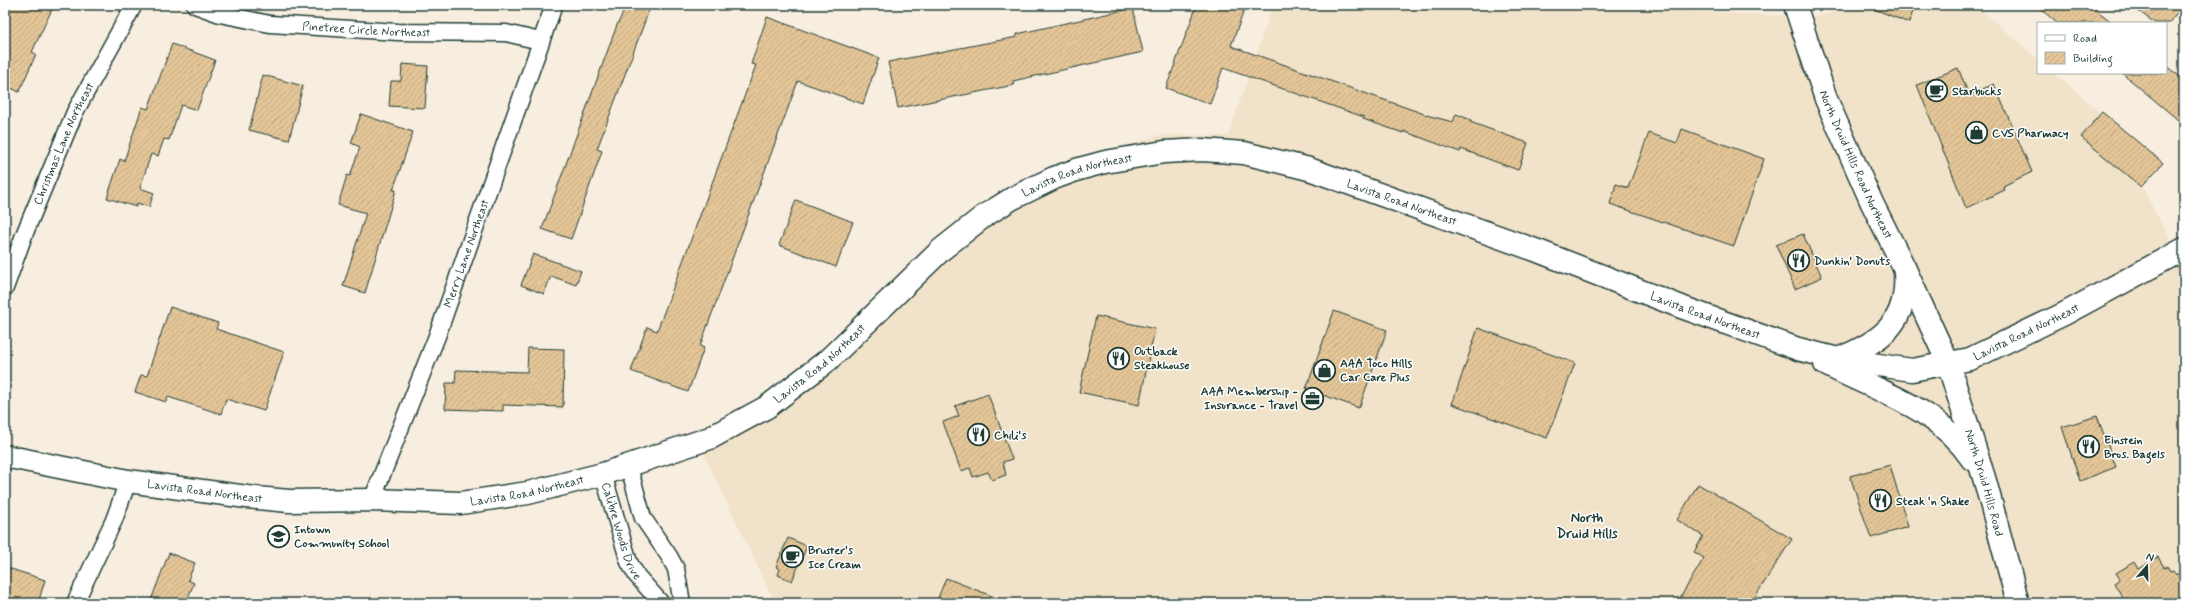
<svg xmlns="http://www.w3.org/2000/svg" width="2189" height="608" font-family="Mynerve,sans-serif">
<defs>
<pattern id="building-hatch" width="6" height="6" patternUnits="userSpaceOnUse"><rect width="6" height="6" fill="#e4c597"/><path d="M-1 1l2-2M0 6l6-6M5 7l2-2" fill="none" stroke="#c3aa83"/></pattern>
</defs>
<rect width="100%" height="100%" fill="#f7eee0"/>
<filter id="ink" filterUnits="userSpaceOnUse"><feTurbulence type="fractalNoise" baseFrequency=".025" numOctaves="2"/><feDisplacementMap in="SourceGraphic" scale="8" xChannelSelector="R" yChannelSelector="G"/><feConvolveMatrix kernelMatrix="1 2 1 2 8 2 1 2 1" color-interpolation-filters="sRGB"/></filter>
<g filter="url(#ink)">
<path fill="#f1e2ca" d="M1273 5H1567L1812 17 1866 5H1975L2038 59V73H2054L2104 116 2184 266V603H775L697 440 827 365 972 216 1084 161 1160 135 1228 136Z"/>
<g fill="url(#building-hatch)" stroke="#1f3d34">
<path d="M9 5H54L32 52 36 54 19 92 5 85V14Z"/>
<path d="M627 5H651L597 149 602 151 571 239 542 229 617 25Z"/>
<path d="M1197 5H1246L1231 46 1430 116 1453 122 1456 114 1471 120 1470 122 1528 143 1518 170 1461 149 1460 152 1403 131V133L1363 119 1364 117 1223 68 1210 104 1166 88Z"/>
<path d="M1864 5H1915L1909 23Z"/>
<path d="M2036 5H2090L2113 23H2057Z"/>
<path d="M2130 5H2183L2170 23H2155Z"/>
<path d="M1133 8 1143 52 1013 81 1014 85 898 108 888 62 1017 37V34Z"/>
<path d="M767 17 879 58 863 104 798 81 700 346 704 348 688 392 631 371 647 327 657 331 756 65 751 64Z"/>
<path d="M172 44 215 60 197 110 181 105 169 140 164 139 158 156 151 154 140 188 154 193 149 207 137 203 136 207 107 198 120 159 124 161 142 107 148 109Z"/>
<path d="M402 64 428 66 425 108 389 106 391 81H401Z"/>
<path d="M2166 65 2184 80V125L2122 73H2166Z"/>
<path d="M1958 68 1969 95 1994 84 2032 172 2003 186 2005 190 1966 208 1917 85Z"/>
<path d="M263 75 303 86 289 140 249 130Z"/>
<path d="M2102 112 2163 163 2141 187 2081 137Z"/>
<path d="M361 114 413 132 393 190H396L365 293 343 286 366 213 338 205 347 175 350 176 360 147 351 143Z"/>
<path d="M1682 129 1764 159 1734 246 1610 204 1616 184 1628 188 1649 133 1677 143Z"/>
<path d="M796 200 853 222 836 267 779 245Z"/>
<path d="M1803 234 1822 277 1795 289 1776 245Z"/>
<path d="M533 254 581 271 576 285 551 276 544 294 521 285Z"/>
<path d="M170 307 218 323 216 329 284 352 264 411 226 399 221 414 168 397 166 402 135 392 141 375 147 376Z"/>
<path d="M1334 311 1387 330 1359 408 1306 389Z"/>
<path d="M1096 316 1155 329 1139 405 1079 392Z"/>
<path d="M1478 328 1575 363 1547 438 1452 404Z"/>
<path d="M528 348 564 349 563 407 503 405V411L445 409 446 383H455L456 370 527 372Z"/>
<path d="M988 394 1012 459 1003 462 1006 475 992 480 988 472 973 477 970 468 961 471 943 422 959 416 955 406Z"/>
<path d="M2097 416 2116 467 2080 481 2062 427Z"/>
<path d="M1890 465 1908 527 1871 538 1850 476Z"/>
<path d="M1698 484 1792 539 1751 603H1677L1704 558 1694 552 1703 536 1677 520Z"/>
<path d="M788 538 807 546 792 581 778 575 780 569 776 567Z"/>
<path d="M169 553 195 563 188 580 194 583 186 603H159L151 600Z"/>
<path d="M2158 557 2164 567 2167 566 2170 571 2173 570 2176 575 2178 573 2184 583V603H2126L2114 583 2120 579 2116 573 2134 562 2138 569Z"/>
<path d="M5 567 45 580 38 603H5Z"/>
<path d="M946 578 1007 602V603H936Z"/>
</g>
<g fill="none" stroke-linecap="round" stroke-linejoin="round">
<defs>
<g id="minor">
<path id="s1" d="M195 5 220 14 270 24 398 32 506 33 540 41"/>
<path id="s2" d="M5 288 24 235 75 112 134 5"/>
<path d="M629 467 643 518 669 556 676 569 682 603"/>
<path id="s3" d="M603 474 629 562 637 576 661 603"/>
<path id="s4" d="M372 500 437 336 554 5"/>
<path d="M75 603 114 520 128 481"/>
</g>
<g id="secondary">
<path id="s5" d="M1795 5 1826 99 1872 203 1904 267 1948 363 1985 481 2018 603"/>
<path d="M1838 359C1881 342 1909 322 1905 272"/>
<path d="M1825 364C1879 392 1937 407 1972 459"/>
<path id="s6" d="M5 456 128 481 247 497 289 501 372 500 461 503 528 493 603 474 710 438 767 407 828 360 941 250 984 216 1013 198 1054 178 1079 169 1105 162 1164 152 1203 150 1244 153 1309 169 1538 251 1684 308 1798 349 1838 359 1912 370 1970 359 2064 314 2184 249"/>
</g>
</defs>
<use href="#minor" stroke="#1f3d34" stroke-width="19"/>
<use href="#secondary" stroke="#1f3d34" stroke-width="25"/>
<use href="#minor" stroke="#fff" stroke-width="16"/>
<use href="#secondary" stroke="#fff" stroke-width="22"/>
</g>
</g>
<defs>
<symbol id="cafe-ring" viewBox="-11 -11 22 22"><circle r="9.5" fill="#fff" stroke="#1f3d34" stroke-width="1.5"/><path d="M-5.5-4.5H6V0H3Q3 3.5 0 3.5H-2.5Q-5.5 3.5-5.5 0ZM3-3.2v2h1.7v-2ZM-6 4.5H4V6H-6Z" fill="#1f3d34"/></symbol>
<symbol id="shop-ring" viewBox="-11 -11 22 22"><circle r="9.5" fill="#fff" stroke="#1f3d34" stroke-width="1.5"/><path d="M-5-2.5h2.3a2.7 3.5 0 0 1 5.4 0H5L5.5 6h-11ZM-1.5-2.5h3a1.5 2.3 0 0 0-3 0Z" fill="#1f3d34"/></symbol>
<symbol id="restaurant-ring" viewBox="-11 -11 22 22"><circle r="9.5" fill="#fff" stroke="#1f3d34" stroke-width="1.5"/><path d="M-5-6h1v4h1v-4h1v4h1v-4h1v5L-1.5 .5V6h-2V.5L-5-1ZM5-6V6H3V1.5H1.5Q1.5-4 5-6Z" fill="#1f3d34"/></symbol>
<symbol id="office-ring" viewBox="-11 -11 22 22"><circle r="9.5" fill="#fff" stroke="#1f3d34" stroke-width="1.5"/><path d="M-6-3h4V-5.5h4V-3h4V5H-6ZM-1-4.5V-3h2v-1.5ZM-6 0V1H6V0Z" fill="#1f3d34"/></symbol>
<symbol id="school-ring" viewBox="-11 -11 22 22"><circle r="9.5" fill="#fff" stroke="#1f3d34" stroke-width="1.5"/><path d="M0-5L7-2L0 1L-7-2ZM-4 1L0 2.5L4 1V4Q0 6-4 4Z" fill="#1f3d34"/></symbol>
</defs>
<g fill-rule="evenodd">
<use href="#cafe-ring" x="1924" y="78" width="25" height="25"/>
<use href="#shop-ring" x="1964" y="120" width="25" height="25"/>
<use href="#restaurant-ring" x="1786" y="248" width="25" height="25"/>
<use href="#restaurant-ring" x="1106" y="346" width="25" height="25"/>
<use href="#shop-ring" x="1312" y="358" width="25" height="25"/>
<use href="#office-ring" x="1300" y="386" width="25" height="25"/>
<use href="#restaurant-ring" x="966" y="422" width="25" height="25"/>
<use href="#restaurant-ring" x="2076" y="434" width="25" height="25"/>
<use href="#restaurant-ring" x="1868" y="488" width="25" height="25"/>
<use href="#school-ring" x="266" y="524" width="25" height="25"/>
<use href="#cafe-ring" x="780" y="544" width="25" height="25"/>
</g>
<g text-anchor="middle" stroke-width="3" stroke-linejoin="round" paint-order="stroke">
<g font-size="12" fill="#1f3d34" stroke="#fff">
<text dy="4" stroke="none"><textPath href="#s1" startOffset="174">Pinetree Circle Northeast</textPath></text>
<text dy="4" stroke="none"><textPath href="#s2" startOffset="156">Christmas Lane Northeast</textPath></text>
<text dy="4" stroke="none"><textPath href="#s5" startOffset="171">North Druid Hills Road Northeast</textPath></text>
<text dy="4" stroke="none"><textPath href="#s6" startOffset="1175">Lavista Road Northeast</textPath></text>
<text dy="4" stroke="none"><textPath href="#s6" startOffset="1511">Lavista Road Northeast</textPath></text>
<text dy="4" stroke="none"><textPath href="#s4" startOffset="264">Merry Lane Northeast</textPath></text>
<text dy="4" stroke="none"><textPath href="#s6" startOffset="1835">Lavista Road Northeast</textPath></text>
<text dy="4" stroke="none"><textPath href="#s6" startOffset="2171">Lavista Road Northeast</textPath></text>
<text dy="4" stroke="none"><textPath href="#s6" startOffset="851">Lavista Road Northeast</textPath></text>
<text dy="4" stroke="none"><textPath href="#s5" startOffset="515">North Druid Hills Road</textPath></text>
<text dy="4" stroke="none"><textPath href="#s6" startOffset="527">Lavista Road Northeast</textPath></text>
<text dy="4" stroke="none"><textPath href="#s6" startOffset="203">Lavista Road Northeast</textPath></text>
<text dy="4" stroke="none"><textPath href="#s3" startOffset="60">Calibre Woods Drive</textPath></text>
</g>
<g font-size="12" font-weight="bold" fill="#1f3d34" stroke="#fff" text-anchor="start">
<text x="1952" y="95">Starbucks</text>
<text x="1992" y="137">CVS Pharmacy</text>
<text x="1814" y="265">Dunkin' Donuts</text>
<text x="1134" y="355">Outback<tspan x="1134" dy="14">Steakhouse</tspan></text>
<text x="1340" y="367">AAA Toco Hills<tspan x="1340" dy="14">Car Care Plus</tspan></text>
<text x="1298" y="395" text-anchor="end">AAA Membership -<tspan x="1298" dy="14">Insurance - Travel</tspan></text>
<text x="994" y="439">Chili's</text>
<text x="2104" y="444">Einstein<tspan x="2104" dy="14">Bros. Bagels</tspan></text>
<text x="1896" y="505">Steak 'n Shake</text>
<text x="294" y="533">Intown<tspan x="294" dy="14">Community School</tspan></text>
<text x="808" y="554">Bruster's<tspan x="808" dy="14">Ice Cream</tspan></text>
</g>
<g font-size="14" font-weight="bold" fill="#1f3d34" stroke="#fff">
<text x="1587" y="522">North<tspan x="1587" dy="16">Druid Hills</tspan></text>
</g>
</g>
<rect width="2189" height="608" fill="none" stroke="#fff" stroke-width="20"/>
<rect x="10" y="10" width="2169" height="588" fill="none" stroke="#1f3d34" stroke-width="1.5" filter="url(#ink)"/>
<rect x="2037" y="22" width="130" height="52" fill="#ffffff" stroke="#a5b1ae"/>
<rect x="2045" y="35" width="20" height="6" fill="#ffffff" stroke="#a5b1ae"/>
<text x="2073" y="42" font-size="12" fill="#1f3d34">Road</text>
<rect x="2045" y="52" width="20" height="12" fill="url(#building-hatch)" stroke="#a5b1ae"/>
<text x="2073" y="62" font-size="12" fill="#1f3d34">Building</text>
<g transform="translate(2147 566) rotate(20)" stroke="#ffffff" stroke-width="3" paint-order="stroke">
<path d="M0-3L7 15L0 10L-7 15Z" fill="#1f3d34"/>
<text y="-6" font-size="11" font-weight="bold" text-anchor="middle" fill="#1f3d34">N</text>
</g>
</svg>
